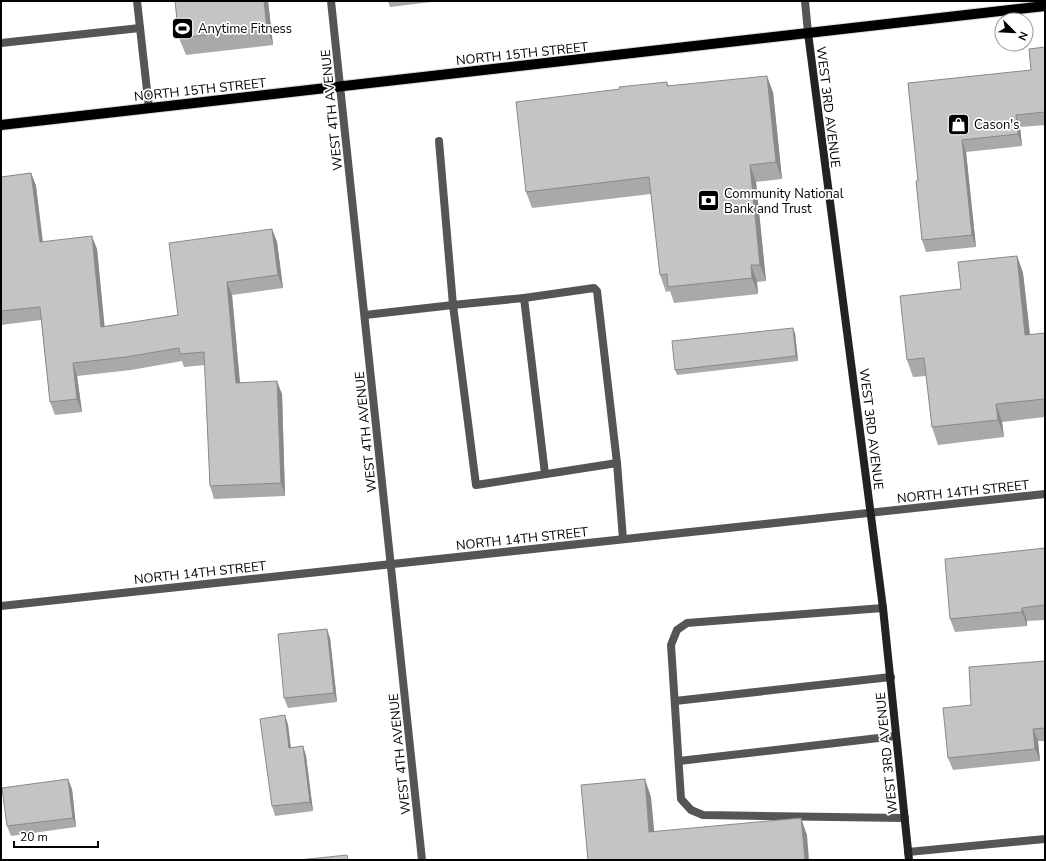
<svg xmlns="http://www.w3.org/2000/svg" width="1046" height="861" font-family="'Nunito Sans',sans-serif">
<rect width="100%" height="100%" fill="#fff"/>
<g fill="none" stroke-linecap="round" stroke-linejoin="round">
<defs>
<path id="primary" d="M1 125 1045 6"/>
</defs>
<use href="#primary" stroke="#dbdbdb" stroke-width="12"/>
<g stroke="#555" stroke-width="8">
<path d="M137 1 149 108"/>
<path d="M1 43 140 28"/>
<path d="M439 141 453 305 524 298"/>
<path d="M365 315 453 305 476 485 617 463 623 539"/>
<path d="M545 474 524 298 594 288 597 291 617 463"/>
<path d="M883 608 687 623 677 630 671 645 681 799 691 810 703 815 905 818"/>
<path d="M675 701 891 677"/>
<path d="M679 761 896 736"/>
<path d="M908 852 1045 839"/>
</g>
<g stroke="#555" stroke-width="8">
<path d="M331 1 422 860"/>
<path d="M805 1 808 33"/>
<path d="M1 606 1045 494"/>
</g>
<path stroke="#222" stroke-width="8" d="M808 33 883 608 909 860"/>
<use href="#primary" stroke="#000" stroke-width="10"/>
</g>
<g fill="#a9a9a9">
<path d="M175 1H268L273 45 186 55 179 38Z"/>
<path d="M388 1H440L390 7Z"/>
<path d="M1045 47V125L1020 127 1022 146 966 152 976 247 926 252 922 240 918 181 1031 70Z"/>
<path d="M667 82 669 86 773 92 782 179 756 182 766 281 757 282 758 294 674 303 670 291 666 292 660 275 651 194 532 208 526 192 620 89Z"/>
<path d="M31 173 36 186 43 242 97 249 104 327 178 315 272 229 277 242 283 288 232 295 240 382 282 394 285 496 214 499 210 486 205 365 184 367 182 361 131 370 77 376 82 412 55 415 50 402 41 320 1 325V177Z"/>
<path d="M1017 256 1023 273 1030 335 1045 333V417L1002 422 1004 437 938 445 932 427 926 376 913 377 907 360 961 289Z"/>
<path d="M795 333 798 361 677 375 675 370Z"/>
<path d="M1045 548V620L1027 621V626L955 632 950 619Z"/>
<path d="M330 638 337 702 288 708 284 698Z"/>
<path d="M1045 661V741H1038L1040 761 953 770 948 758 971 705Z"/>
<path d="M285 715 288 725 291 748 303 746 306 756 313 811 275 816 272 806Z"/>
<path d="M72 789 76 827 11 836 7 826Z"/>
</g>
<g fill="#898989">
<path d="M264 1H268L273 45 267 28Z"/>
<path d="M767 76 773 92 782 179 776 162Z"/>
<path d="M1016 115 1020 127 1022 146 1018 134Z"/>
<path d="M962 140 966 152 976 247 972 235Z"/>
<path d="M750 165 756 182 766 281 760 265Z"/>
<path d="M31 173 36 186 44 255 40 242Z"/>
<path d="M272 229 277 242 283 288 278 275Z"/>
<path d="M92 236 97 249 106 340 101 327Z"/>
<path d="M1017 256 1023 273 1032 353 1025 335Z"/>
<path d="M751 265 757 282 758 294 752 278Z"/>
<path d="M227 282 232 295 241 396 236 383Z"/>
<path d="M793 328 795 333 798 361 796 356Z"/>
<path d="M73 363 77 376 82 412 77 399Z"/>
<path d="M277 381 282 394 285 496 281 483Z"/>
<path d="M996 404 1002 422 1004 437 998 420Z"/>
<path d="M1022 608 1027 621V626L1022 612Z"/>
<path d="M327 629 330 638 337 702 334 693Z"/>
<path d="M285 715 288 725 292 758 289 748Z"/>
<path d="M1033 729 1038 741 1040 761 1035 749Z"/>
<path d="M303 746 306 756 313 811 310 802Z"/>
<path d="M68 779 72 789 76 827 73 818Z"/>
<path d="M645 779 651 797 656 849 649 832Z"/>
<path d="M801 818 807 835 809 860H805Z"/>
</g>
<g fill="#c4c4c4" stroke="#898989">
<path d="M175 1H264L267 28 179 38Z"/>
<path d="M1045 47V112L1016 115 1018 134 962 140 972 235 922 240 916 181H918L908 83 1031 70 1029 49Z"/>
<path d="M767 76 776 162 750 165 760 265H751L752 278 668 287 667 274 660 275 649 177 526 192 516 102 620 89 619 87 667 82V86Z"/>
<path d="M31 173 40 242 92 236 101 327 178 315 169 243 272 229 278 275 227 282 236 383 277 381 281 483 210 486 204 352 180 354 179 348 126 357 73 363 77 399 50 402 40 307 1 311V177Z"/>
<path d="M1017 256 1025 335 1045 333V399L996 404 998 420 932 427 924 358 907 360 900 296 961 289 958 262Z"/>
<path d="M793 328 796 356 675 370 672 341Z"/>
<path d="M1045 548V605L1022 608V612L950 619 945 559Z"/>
<path d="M327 629 334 693 284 698 278 634Z"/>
<path d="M1045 661V728L1033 729 1035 749 948 758 943 708 971 705 969 667Z"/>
<path d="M285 715 289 748 303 746 310 802 272 806 260 719Z"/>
<path d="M68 779 73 818 7 826 2 788Z"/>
<path d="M645 779 649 832 801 818 805 860H588L581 785Z"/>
<path d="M347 855 348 860H299Z"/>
</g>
<defs>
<symbol id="stadium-square" viewBox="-11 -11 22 22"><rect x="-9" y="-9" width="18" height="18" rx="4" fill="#000" stroke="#fff"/><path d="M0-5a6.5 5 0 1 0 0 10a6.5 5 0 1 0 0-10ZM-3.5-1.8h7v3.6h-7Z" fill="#fff"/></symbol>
<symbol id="shop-square" viewBox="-11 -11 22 22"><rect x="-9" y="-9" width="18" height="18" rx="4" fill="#000" stroke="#fff"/><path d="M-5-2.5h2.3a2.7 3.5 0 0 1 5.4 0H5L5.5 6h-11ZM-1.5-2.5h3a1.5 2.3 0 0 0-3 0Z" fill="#fff"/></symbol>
<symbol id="bank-square" viewBox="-11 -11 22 22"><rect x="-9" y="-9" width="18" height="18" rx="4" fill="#000" stroke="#fff"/><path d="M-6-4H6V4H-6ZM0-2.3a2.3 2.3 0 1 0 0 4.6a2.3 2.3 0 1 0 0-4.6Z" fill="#fff"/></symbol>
</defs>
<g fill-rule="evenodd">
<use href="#stadium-square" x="170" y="16" width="25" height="25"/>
<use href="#shop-square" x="946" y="112" width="25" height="25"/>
<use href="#bank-square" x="696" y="188" width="25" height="25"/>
</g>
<g text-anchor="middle" stroke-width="3.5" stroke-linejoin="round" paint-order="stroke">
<g font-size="13" fill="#000" stroke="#fff" text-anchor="start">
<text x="198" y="33">Anytime Fitness</text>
<text x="974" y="129">Cason's</text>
<text x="724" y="198">Community National<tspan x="724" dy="15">Bank and Trust</tspan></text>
</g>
<g font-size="13" fill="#000" stroke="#fff">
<text transform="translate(522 53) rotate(-6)" y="5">NORTH 15TH STREET</text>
<text transform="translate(200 89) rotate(-6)" y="5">NORTH 15TH STREET</text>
<text transform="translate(829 107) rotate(83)" y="5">WEST 3RD AVENUE</text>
<text transform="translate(331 110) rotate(-96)" y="5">WEST 4TH AVENUE</text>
<text transform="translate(872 429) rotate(83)" y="5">WEST 3RD AVENUE</text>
<text transform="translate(365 432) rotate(-96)" y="5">WEST 4TH AVENUE</text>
<text transform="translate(963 491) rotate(-6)" y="5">NORTH 14TH STREET</text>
<text transform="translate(522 538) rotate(-6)" y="5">NORTH 14TH STREET</text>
<text transform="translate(200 572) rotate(-6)" y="5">NORTH 14TH STREET</text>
<text transform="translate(886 753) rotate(-96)" y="5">WEST 3RD AVENUE</text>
<text transform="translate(399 754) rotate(-96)" y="5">WEST 4TH AVENUE</text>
</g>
</g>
<rect width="1046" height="861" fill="none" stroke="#000000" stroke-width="4"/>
<g transform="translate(1014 32) rotate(114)"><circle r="19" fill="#ffffff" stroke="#999999"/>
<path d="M0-3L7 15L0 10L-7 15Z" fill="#000000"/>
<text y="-6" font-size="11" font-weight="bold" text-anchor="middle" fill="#000000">N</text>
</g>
<path d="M14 841v6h84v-6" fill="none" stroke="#000000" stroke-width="2"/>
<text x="20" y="841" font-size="12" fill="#000000" stroke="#ffffff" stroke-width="3" paint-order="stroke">20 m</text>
</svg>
